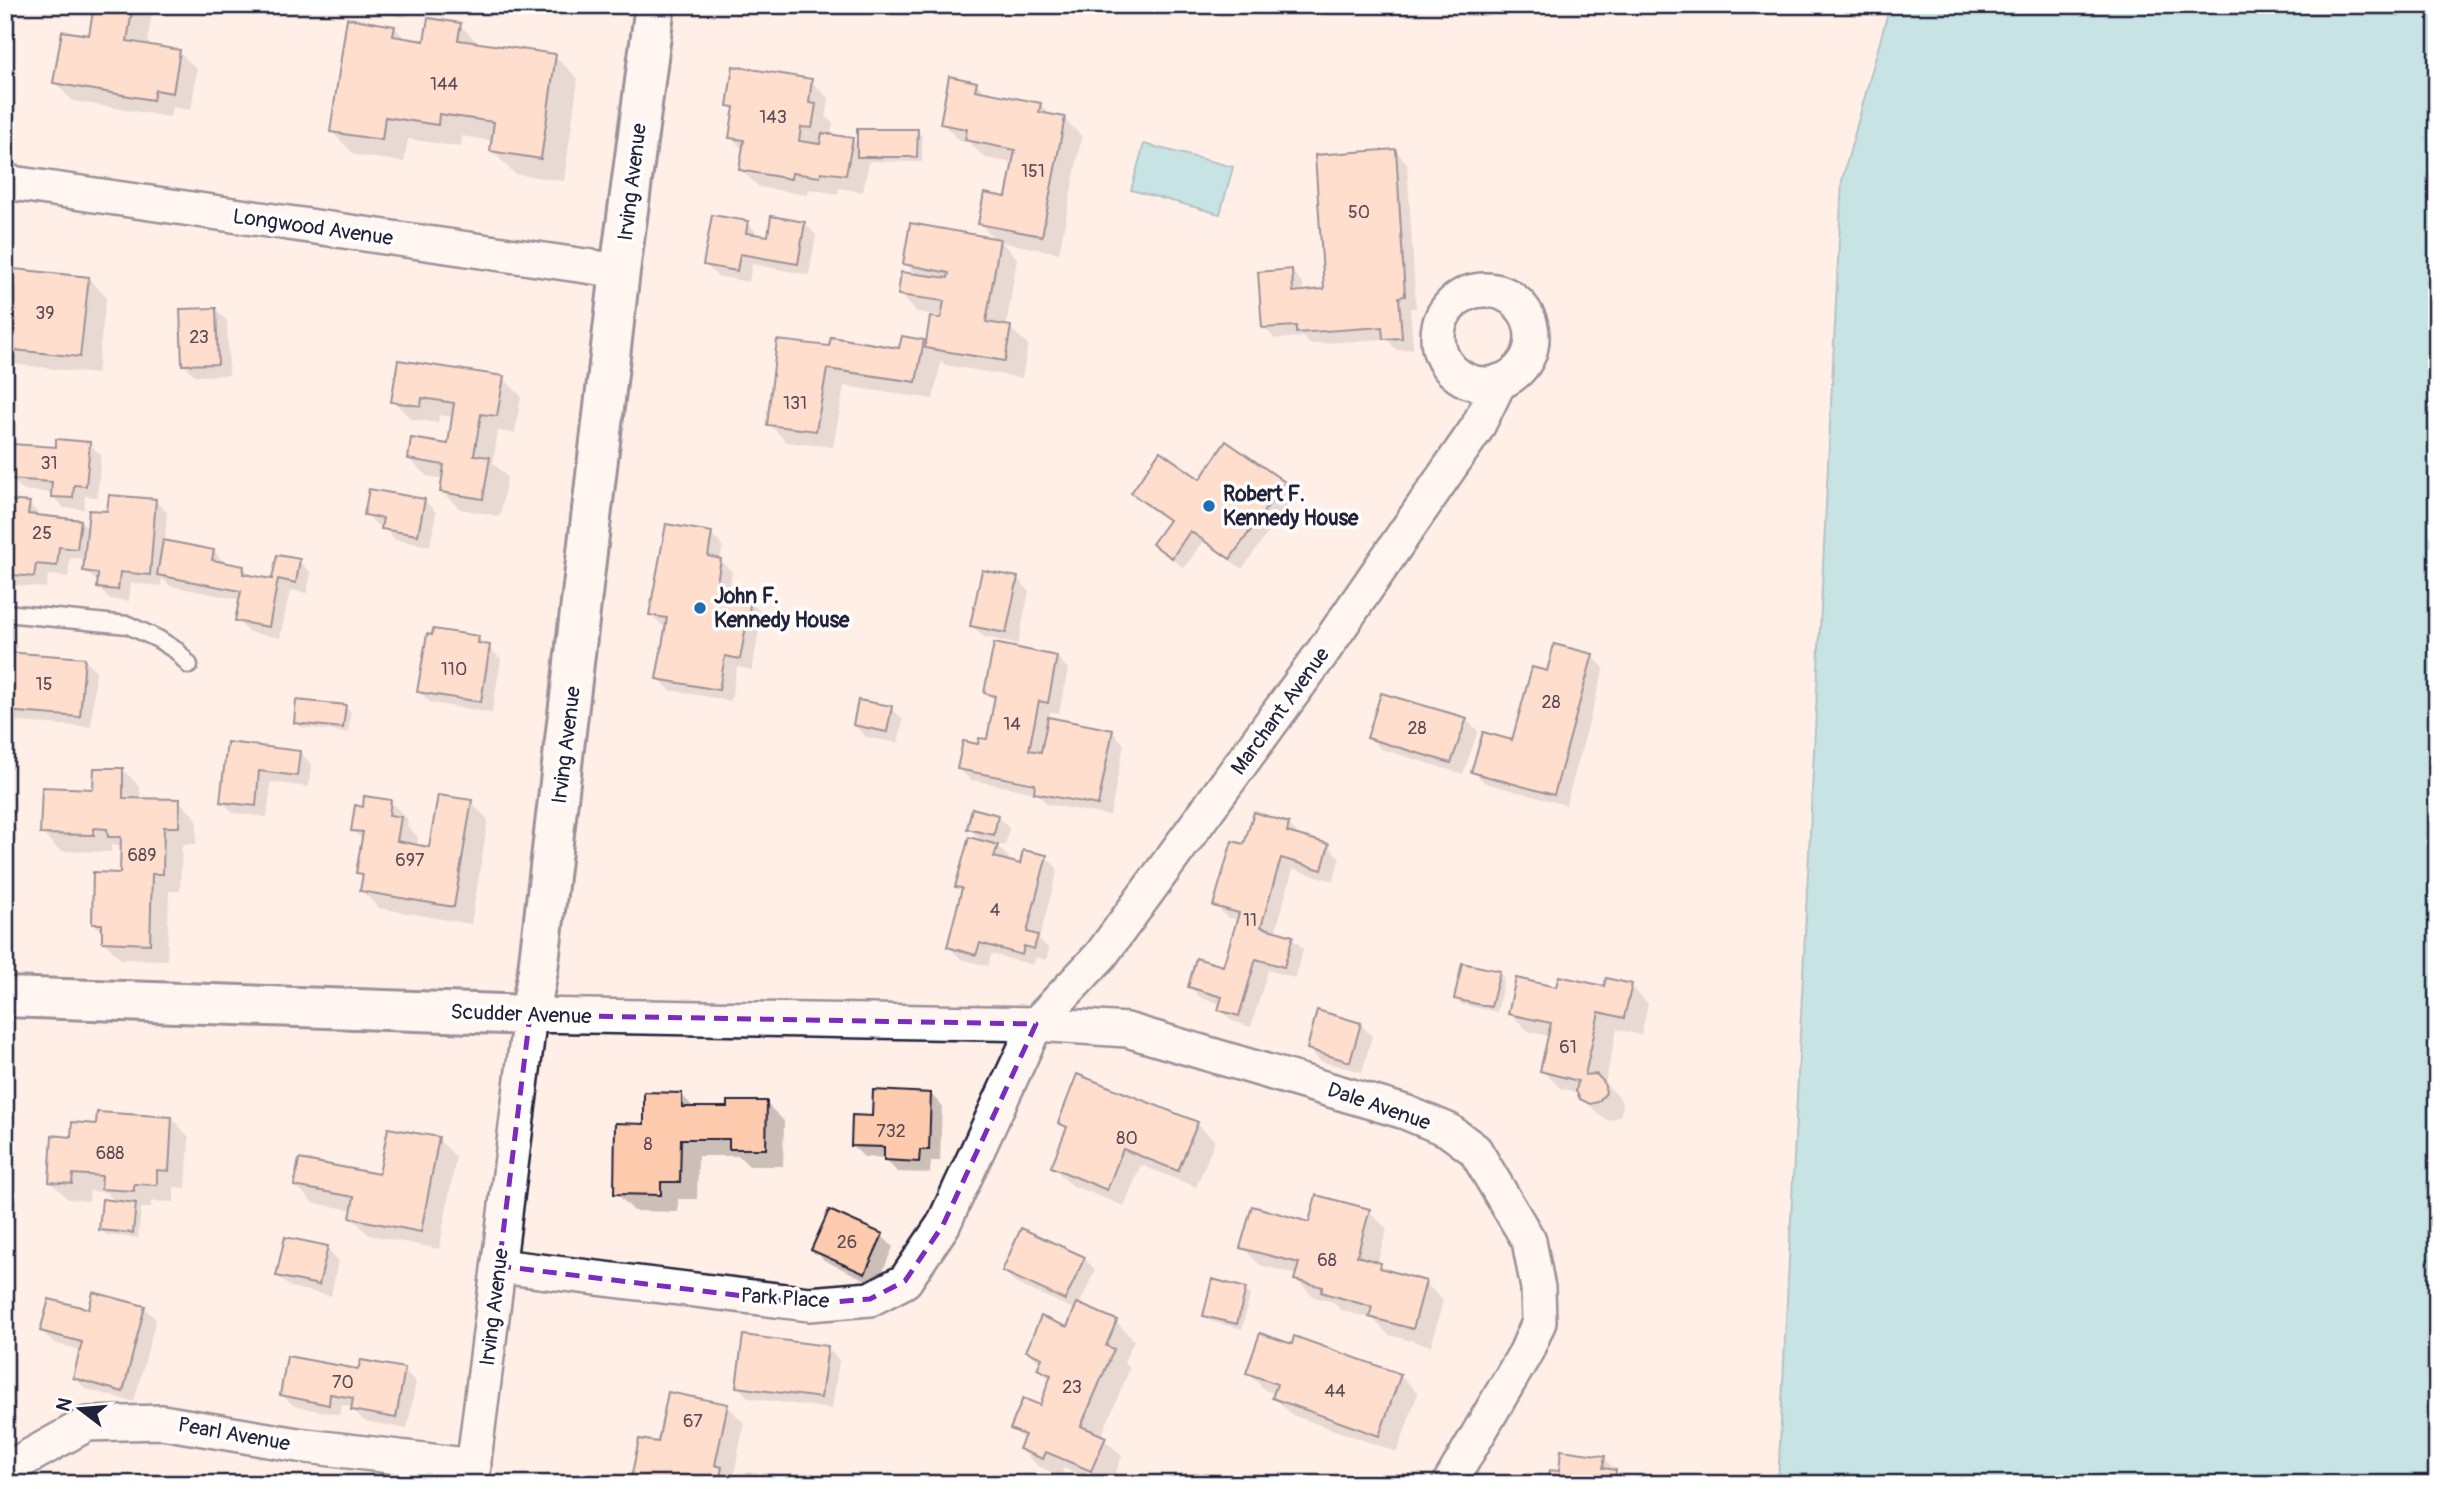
<svg xmlns="http://www.w3.org/2000/svg" width="2442" height="1489" font-family="Pangolin,sans-serif">
<rect width="100%" height="100%" fill="#ffefe7"/>
<filter id="ink" filterUnits="userSpaceOnUse"><feTurbulence type="fractalNoise" baseFrequency=".0143" numOctaves="2"/><feDisplacementMap in="SourceGraphic" scale="14" xChannelSelector="R" yChannelSelector="G"/><feConvolveMatrix kernelMatrix="1 2 1 2 8 2 1 2 1" color-interpolation-filters="sRGB"/></filter>
<g filter="url(#ink)">
<g fill="#85d6dd" stroke="#5d8e9c" stroke-width="2">
<path d="M1890 5H2437V1484H1778L1842 180Z"/>
<path d="M1144 144 1233 167 1220 214 1131 190Z"/>
</g>
<g fill="#0003">
<path d="M96 5H153L147 46 179 52 197 69 191 110 172 107 170 117 73 101 55 83 91 37Z"/>
<path d="M361 5H408L406 17 367 11Z"/>
<path d="M460 25 480 45 555 56 578 79 564 181 515 174 492 151 493 141 462 136 461 147 408 139 404 162 355 155 332 132 394 27 407 40 426 43Z"/>
<path d="M811 81 829 99 826 117 833 123 831 136 852 139 859 146 917 131 922 137V162L869 161 863 192 839 188 838 194 809 189 808 195 759 187 741 170 744 151 731 137 735 111 729 105Z"/>
<path d="M976 83 987 94 1040 104 1051 116 1064 119 1082 136 1059 253 1001 242 1017 258 1006 327 1010 328 1028 345 1022 378 945 365 941 361 933 399 844 386 833 447 787 442 769 424 831 348 901 350 923 341 927 345 943 316 917 312 900 294 918 276 905 263 996 240 979 223 1007 199 1014 163 985 158 970 143 960 141 942 123Z"/>
<path d="M1396 151 1407 163 1416 308H1410L1413 349 1397 350 1386 339 1310 344 1303 337 1275 339 1264 327 1291 271 1303 283V293L1325 291Z"/>
<path d="M748 223 759 236 769 238 805 223 816 235 809 275 752 264 749 282 717 276 705 264Z"/>
<path d="M5 270 89 279 106 297 97 374 14 364 5 356Z"/>
<path d="M216 310 227 321 229 375 196 376 184 365Z"/>
<path d="M503 378 521 396 515 433 498 431 493 463 507 477 500 516 460 509 442 492 444 479 427 476 409 459 449 446 454 417 439 415 438 423 411 419 393 401Z"/>
<path d="M89 444 101 455 97 497 85 496 84 509 64 508 53 496V493L23 490 11 478 57 449Z"/>
<path d="M1200 481 1283 483 1295 495 1242 569 1203 541 1184 568 1154 544 1170 522 1145 505 1133 493Z"/>
<path d="M424 500 436 512 430 546 395 540 383 527 378 526 366 514Z"/>
<path d="M5 501 29 504 41 516 80 521 89 531 109 513 155 501 167 512 165 542 214 551 225 563 243 567 253 577 274 581 299 561 311 573 307 593 290 590 280 638 249 632 237 621 241 600 170 586 162 578 161 586 131 583 129 601 110 599 99 588V583L85 571 86 559 70 558 68 577 48 575 46 588 5 584Z"/>
<path d="M711 534 723 546 720 560 732 572 728 598 750 602 762 614 752 670 737 667 731 701 670 690 658 678 668 627 663 626 651 614Z"/>
<path d="M983 572 1018 579 1029 591 1018 644 984 637 972 626Z"/>
<path d="M478 638 501 659 492 713 431 703 419 692Z"/>
<path d="M5 653 84 659 96 671 91 727 5 721Z"/>
<path d="M1592 656 1604 668 1566 805 1485 783 1473 771 1513 742 1548 674Z"/>
<path d="M1057 657 1068 669 1059 713 1050 712 1049 719 1112 732 1124 744 1110 816 1047 804 1037 793 971 780 959 769 980 746 988 741 996 702 986 693Z"/>
<path d="M345 707 351 712 348 733 301 727 295 722Z"/>
<path d="M891 708 903 720 898 743 866 737 854 725Z"/>
<path d="M1466 720 1478 731 1463 774 1381 749 1369 737Z"/>
<path d="M228 744 300 752 311 764 309 787 271 782 267 817 233 813 222 801Z"/>
<path d="M123 770 140 787V800L179 801 197 819 196 844H182L180 891H169L167 960 121 959 104 942V933L93 923 121 875 122 849 119 845H111V852L60 851 42 833Z"/>
<path d="M391 802 408 820 407 826 418 837 417 846 431 849 471 802 488 820 471 924 379 908 362 891 364 879 358 872 363 840 353 830Z"/>
<path d="M997 816 1009 828 1005 846 994 843 1009 858 1007 862 1021 866 1046 857 1058 869 1039 939 1049 949 1046 960 1036 957 1033 965 991 954 988 966 961 959 949 947 963 892 957 886 983 842 969 828Z"/>
<path d="M1288 824 1300 836 1328 846 1340 858 1333 881 1293 869 1275 933 1292 938 1303 949 1295 978 1268 970 1251 1027 1232 1021 1220 1009 1222 1004 1201 998 1190 987 1225 968 1238 920 1227 917 1215 905 1245 846Z"/>
<path d="M1499 973 1504 978 1497 1012 1461 1004 1456 998Z"/>
<path d="M1631 986 1648 1004 1641 1035 1617 1029 1605 1083 1619 1097 1623 1106 1620 1116 1609 1121 1600 1116 1579 1093 1560 1088 1542 1070 1550 1036 1528 1031 1510 1013 1557 989Z"/>
<path d="M1360 1024 1372 1036 1362 1072 1320 1061 1309 1049Z"/>
<path d="M931 1094 942 1106 940 1161H931L930 1173 897 1172 885 1158 864 1157 852 1145 874 1118Z"/>
<path d="M682 1095 695 1109H729L766 1103 784 1121 783 1166H749L739 1156H698L697 1199H678V1212L634 1211 616 1193 646 1126Z"/>
<path d="M172 1119 189 1137 186 1188 174 1187V1202L151 1201V1208H141L138 1238 106 1235 101 1229 117 1203 106 1192 90 1191 89 1201 68 1199 50 1181 73 1139 98 1126Z"/>
<path d="M1060 1122 1197 1124 1215 1141 1196 1187 1141 1165 1124 1206 1071 1185 1053 1167 1068 1130Z"/>
<path d="M438 1139 456 1157 439 1249 369 1235 352 1218 353 1210 313 1203 296 1185 380 1176Z"/>
<path d="M1369 1211 1387 1229 1377 1264 1388 1272 1425 1283 1443 1300 1431 1346 1389 1335 1373 1319 1341 1310 1333 1302 1314 1297 1296 1279 1297 1275 1260 1265 1242 1247 1310 1224Z"/>
<path d="M882 1236 893 1247 877 1285 825 1261 814 1250Z"/>
<path d="M327 1248 338 1260 331 1296 290 1287 278 1276Z"/>
<path d="M1084 1258 1095 1270 1079 1306 1116 1322 1134 1340 1124 1362 1130 1368 1101 1437 1122 1456 1111 1484H1099L1064 1468 1061 1476 1038 1466 1021 1449 1024 1440 1012 1428 1041 1407 1051 1381 1039 1369 1041 1364 1028 1351 1068 1329 1076 1310 1015 1283 1004 1271Z"/>
<path d="M1245 1290 1250 1295 1242 1329 1210 1321 1205 1315Z"/>
<path d="M144 1308 156 1319 134 1402 86 1389 75 1378 81 1350 54 1343 42 1331 90 1311Z"/>
<path d="M827 1348 839 1360 832 1409 749 1398 738 1387Z"/>
<path d="M404 1370 416 1382 407 1429 364 1421 353 1409V1407L342 1405 340 1415 294 1406 282 1395 360 1371Z"/>
<path d="M1248 1373 1400 1375 1418 1393 1397 1452 1292 1415 1274 1397 1276 1394 1265 1390Z"/>
<path d="M727 1405 744 1423 733 1480 737 1484H632L659 1444Z"/>
<path d="M1604 1458 1627 1484H1549L1560 1473Z"/>
</g>
<g fill="#fecbae" stroke="#22223b" stroke-width="2">
<path d="M94 5H133L127 41 180 50 173 93 155 90 153 100 53 83 62 31 89 35Z"/>
<path d="M347 18 395 26 393 36 424 41 428 18 461 23 458 40 556 54 541 159 490 151 494 122 439 114 438 125 385 117 382 140 330 132Z"/>
<path d="M733 66 812 79 809 103 816 104 812 128 801 127 799 141 820 144 822 133 853 138 846 175 821 172 820 177 792 173 791 179 739 170 744 140 729 138 734 107 727 106Z"/>
<path d="M949 76 977 82 975 90 1041 103 1039 112 1065 117 1042 236 978 224 984 193 1006 197 1015 150 965 140 967 129 940 124Z"/>
<path d="M857 129H918L917 157H857Z"/>
<path d="M1396 149 1405 296 1399 297 1402 338 1383 339 1382 327 1296 333V326L1262 328 1258 272 1292 269 1293 292 1324 289 1315 155Z"/>
<path d="M712 215 748 221 746 233 768 236 771 216 805 222 798 264 740 254 737 271 703 265Z"/>
<path d="M910 223 1000 239 986 322 1011 326 1005 361 925 348 930 317 941 318 944 301 898 295 901 272 948 278 949 273 903 264Z"/>
<path d="M5 268 89 277 80 357 5 349Z"/>
<path d="M216 308 218 364 182 365 180 309Z"/>
<path d="M902 336 924 340 916 382 827 369 816 431 767 425 777 340 829 346 831 337 899 348Z"/>
<path d="M398 360 504 376 497 416 481 414 474 455 490 457 483 499 440 492 444 465 408 459 411 438 448 444 454 403 422 398 421 406 391 402Z"/>
<path d="M56 439 90 442 86 486 74 485 73 498 51 497 52 482 9 479 12 444 56 447Z"/>
<path d="M1226 441 1285 482 1230 559 1190 531 1172 558 1152 544 1169 520 1131 493 1160 451 1200 479Z"/>
<path d="M369 489 425 499 418 535 381 529 383 518 364 515Z"/>
<path d="M109 495 156 499 150 575 120 572 118 590 97 588 98 573 83 571 89 510 107 511Z"/>
<path d="M5 500 30 502 28 514 81 520 77 549 59 547 57 566 36 564 34 577 5 574Z"/>
<path d="M666 524 712 532 708 556 721 559 715 594 751 600 740 659 725 656 719 690 656 679 667 618 649 615Z"/>
<path d="M163 540 214 550 212 560 244 566 243 574 272 579 277 555 300 559 296 583 278 579 269 627 235 621 241 591 157 575Z"/>
<path d="M982 570 1018 577 1006 633 970 626Z"/>
<path d="M433 629 479 636 478 643 490 645 481 702 417 692 427 634 432 635Z"/>
<path d="M994 643 1057 656 1048 703 1039 701 1029 750 1041 752 1048 717 1113 730 1098 805 1034 793 1035 784 957 769 963 741 978 744 979 738 987 739 995 696 984 693Z"/>
<path d="M1554 644 1593 654 1554 795 1471 772 1483 732 1512 740 1532 667 1547 671Z"/>
<path d="M5 652 85 658 80 717 5 711Z"/>
<path d="M1381 693 1467 718 1451 763 1367 738Z"/>
<path d="M296 700 346 705 343 728 294 723Z"/>
<path d="M858 700 892 706 887 732 853 725Z"/>
<path d="M227 742 300 751 297 776 259 771 256 806 220 802Z"/>
<path d="M94 768H123V798L180 799 179 827H164L163 874H152L150 944 102 942V924H92L93 872 120 873 121 837H108L107 829 94 828V835L40 834 42 787 93 789Z"/>
<path d="M438 795 472 800 454 907 360 891 363 874 356 873 363 832 351 831 355 805 363 807 364 796 391 800 389 815 401 817 397 841 429 847Z"/>
<path d="M972 808 998 815 994 835 967 829Z"/>
<path d="M1254 812 1289 823 1287 832 1329 844 1322 870 1281 858 1261 927 1293 936 1284 967 1256 959 1239 1016 1218 1010 1222 997 1188 987 1196 958 1223 966 1239 913 1213 906 1232 841 1244 844Z"/>
<path d="M969 837 998 845 994 857 1020 864 1023 850 1047 855 1027 932 1038 935 1034 949 1024 946 1022 955 980 943 976 955 947 947 962 888 955 887Z"/>
<path d="M1462 963 1500 971 1491 1007 1454 999Z"/>
<path d="M1559 976 1604 986 1606 978 1632 984 1624 1018 1599 1012 1585 1075 1596 1074 1604 1082 1606 1093 1598 1102 1590 1104 1580 1099 1576 1091 1578 1081 1540 1071 1551 1023 1508 1014 1516 978 1556 987Z"/>
<path d="M1317 1010 1361 1023 1350 1062 1307 1049Z"/>
<path d="M1077 1074 1198 1122 1178 1171 1123 1149 1107 1190 1051 1167 1067 1127 1058 1123Z"/>
<path d="M873 1090 931 1093 929 1150H920L919 1162 884 1160V1147L851 1146 852 1115 872 1116Z"/>
<path d="M644 1092 682 1093V1107H727V1101H767L766 1149H729V1139H681L680 1182H661V1195L614 1194 615 1123 644 1124Z"/>
<path d="M97 1112 172 1117 169 1171 157 1170V1185L134 1184V1191L101 1189 102 1176 73 1174 72 1184 49 1182 52 1135 71 1137 72 1122 96 1124Z"/>
<path d="M388 1128 439 1137 421 1232 350 1218 354 1197 294 1186 299 1159 379 1174Z"/>
<path d="M1316 1195 1370 1209 1357 1256 1381 1263 1380 1268 1426 1281 1413 1329 1369 1317 1372 1307 1321 1292 1323 1287 1294 1280 1299 1263 1240 1248 1252 1206 1309 1222Z"/>
<path d="M102 1199 136 1203 133 1233 99 1230Z"/>
<path d="M829 1210 883 1234 865 1274 811 1250Z"/>
<path d="M1021 1228 1085 1257 1065 1300 1002 1271Z"/>
<path d="M285 1237 328 1246 319 1285 276 1276Z"/>
<path d="M1212 1279 1246 1288 1237 1324 1203 1316Z"/>
<path d="M93 1292 145 1306 123 1392 73 1378 82 1342 40 1331 49 1299 89 1309Z"/>
<path d="M1077 1303 1117 1320 1106 1346 1114 1349 1081 1426 1106 1437 1091 1471 1046 1452 1043 1459 1019 1449 1025 1435 1010 1429 1023 1398 1040 1405 1051 1375 1037 1369 1042 1358 1026 1351 1041 1316 1067 1327Z"/>
<path d="M1260 1333 1292 1344 1294 1336 1401 1374 1379 1436 1272 1398 1277 1384 1246 1373Z"/>
<path d="M743 1335 828 1346 821 1398 736 1387Z"/>
<path d="M287 1356 358 1369 361 1360 405 1368 396 1418 351 1410 353 1398 330 1394 329 1405 280 1395Z"/>
<path d="M668 1392 728 1404 715 1465 722 1467 719 1484H630L639 1439 658 1442Z"/>
<path d="M1561 1450 1605 1456 1603 1468 1616 1470 1615 1484H1547L1549 1470 1559 1471Z"/>
</g>
<g fill="none" stroke-linecap="round" stroke-linejoin="round">
<defs>
<path id="lane" d="M5 613 128 625 158 639 177 651 189 665"/>
<g id="street">
<path d="M5 182 620 271"/>
<circle cx="1485" cy="337" r="47"/>
<path d="M499 1266 809 1304 870 1299 905 1281 943 1225 1036 1024 1101 955 1322 653 1477 428 1500 381"/>
<path d="M5 1470 87 1424 162 1422 298 1445 474 1466"/>
<path d="M471 1484 530 1015 1036 1024 1127 1030 1405 1112 1448 1130 1475 1150 1529 1241 1538 1288 1539 1322 1526 1352 1449 1484"/>
</g>
<path id="secondary" d="M5 997 530 1015 538 970 620 271 655 5"/>
</defs>
<use href="#lane" stroke="#22223b" stroke-width="21"/>
<use href="#street" stroke="#22223b" stroke-width="38"/>
<use href="#secondary" stroke="#22223b" stroke-width="44"/>
<use href="#lane" stroke="#fff" stroke-width="16"/>
<use href="#street" stroke="#fff" stroke-width="33"/>
<use href="#secondary" stroke="#fff" stroke-width="38"/>
</g>
</g>
<path d="M0 0H2442V1489H0ZM530 1015 1036 1024 943 1225 905 1281 870 1299 809 1304 499 1266Z" fill="#ffefe7" fill-opacity=".55" fill-rule="evenodd"/>
<path fill="none" stroke="#7b2cbf" stroke-width="5" stroke-dasharray="14 9" stroke-linejoin="round" d="M530 1015 1036 1024 943 1225 905 1281 870 1299 809 1304 499 1266Z"/>
<g fill="#1f6fb2" stroke="#fff" stroke-width="2.5">
<circle cx="1209" cy="506" r="7"/>
<circle cx="700" cy="608" r="7"/>
</g>
<g text-anchor="middle" stroke-width="7" stroke-linejoin="round" paint-order="stroke">
<g font-size="18" fill="#594c58">
<text x="444" y="90">144</text>
<text x="773" y="123">143</text>
<text x="1033" y="177">151</text>
<text x="1359" y="218">50</text>
<text x="45" y="319">39</text>
<text x="199" y="343">23</text>
<text x="795" y="409">131</text>
<text x="49" y="469">31</text>
<text x="42" y="539">25</text>
<text x="454" y="675">110</text>
<text x="44" y="690">15</text>
<text x="1551" y="708">28</text>
<text x="1012" y="730">14</text>
<text x="1417" y="734">28</text>
<text x="142" y="861">689</text>
<text x="410" y="866">697</text>
<text x="995" y="916">4</text>
<text x="1250" y="926">11</text>
<text x="1568" y="1053">61</text>
<text x="891" y="1137">732</text>
<text x="1127" y="1144">80</text>
<text x="648" y="1150">8</text>
<text x="110" y="1159">688</text>
<text x="847" y="1248">26</text>
<text x="1327" y="1266">68</text>
<text x="343" y="1388">70</text>
<text x="1072" y="1393">23</text>
<text x="1335" y="1397">44</text>
<text x="693" y="1427">67</text>
</g>
<g font-size="21" fill="#22223b" stroke="#fff">
<text transform="translate(632 182) rotate(-83)" y="7">Irving Avenue</text>
<text transform="translate(313 227) rotate(8)" y="7">Longwood Avenue</text>
<text transform="translate(1280 711) rotate(-54)" y="7">Marchant Avenue</text>
<text transform="translate(566 745) rotate(-83)" y="7">Irving Avenue</text>
<text transform="translate(521 1014) rotate(2)" y="7">Scudder Avenue</text>
<text transform="translate(1379 1106) rotate(19)" y="7">Dale Avenue</text>
<text transform="translate(785 1298) rotate(4)" y="7">Park Place</text>
<text transform="translate(494 1307) rotate(-83)" y="7">Irving Avenue</text>
<text transform="translate(234 1434) rotate(10)" y="7">Pearl Avenue</text>
</g>
<g font-size="21" font-weight="bold" fill="#22223b" stroke="#fff" text-anchor="start">
<text x="1223" y="501">Robert F.<tspan x="1223" dy="24">Kennedy House</tspan></text>
<text x="714" y="603">John F.<tspan x="714" dy="24">Kennedy House</tspan></text>
</g>
</g>
<rect width="2442" height="1489" fill="none" stroke="#fff" stroke-width="28"/>
<rect x="14" y="14" width="2414" height="1461" fill="none" stroke="#22223b" stroke-width="2.5" filter="url(#ink)"/>
<g transform="translate(80 1409) rotate(286)" stroke="#ffffff" stroke-width="5" paint-order="stroke">
<path d="M0-5L12 26L0 18L-12 26Z" fill="#22223b"/>
<text y="-10" font-size="19" font-weight="bold" text-anchor="middle" fill="#22223b">N</text>
</g>
</svg>
